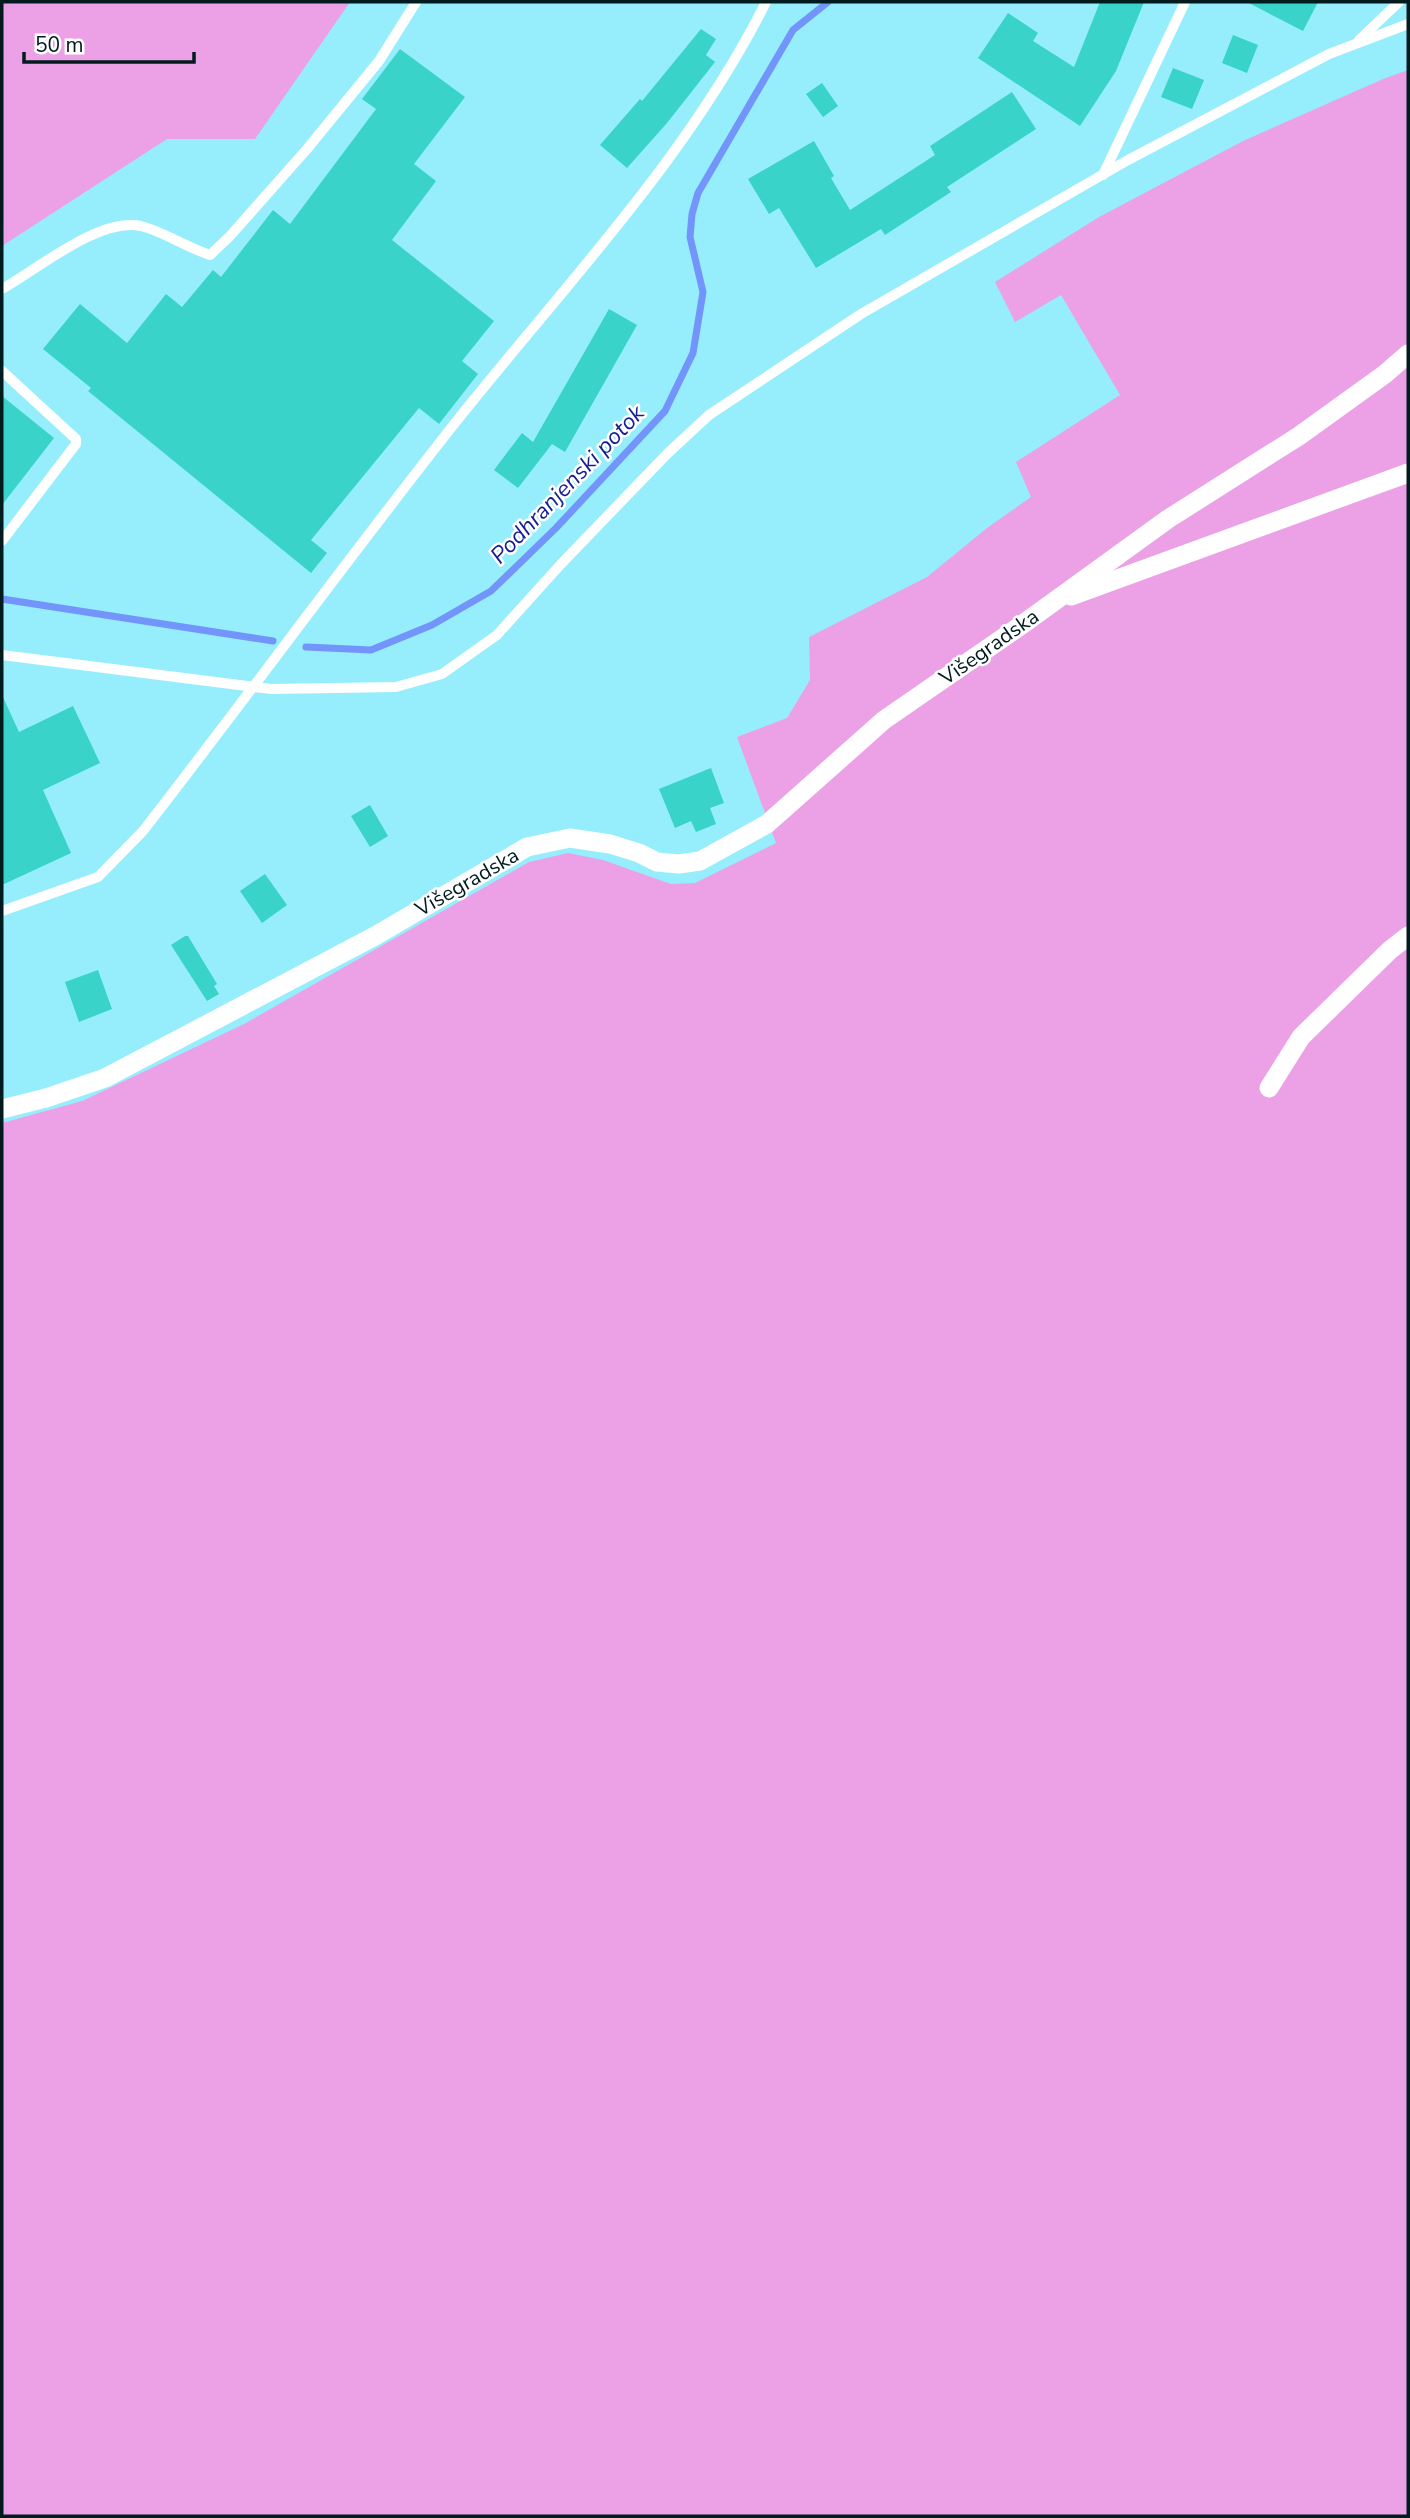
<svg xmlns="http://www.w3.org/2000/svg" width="1410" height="2518" font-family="'Nunito Sans',sans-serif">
<rect width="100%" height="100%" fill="#96eefc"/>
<g fill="#eca1e7">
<path d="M2 2H350L255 139H167L2 246Z"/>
<path d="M1408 70V2516H2V1123L82 1101 244 1024 529 862 568 853 603 860 671 884 695 883 776 843 737 737 787 718 810 680 809 637 927 577 987 528 1031 497 1016 462 1120 395 1061 295 1015 322 995 282 1099 217 1243 141 1383 79Z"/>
</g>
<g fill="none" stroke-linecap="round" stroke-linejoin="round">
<g stroke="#7394fa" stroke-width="7">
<path d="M2 599 273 641"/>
<path d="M306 647 371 650 432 625 491 591 556 528 665 411 693 353 703 292 690 237 692 214 698 193 793 30 828 2"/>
</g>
</g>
<g fill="#39d3c9">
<path d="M1100 2H1144L1116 71 1080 126 978 58 1008 13 1038 33 1033 41 1074 67Z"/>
<path d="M1247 2H1318L1303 31Z"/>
<path d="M701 29 716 39 706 55 715 62 667 123 627 168 600 145 640 99 642 101Z"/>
<path d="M1233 35 1258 45 1247 73 1222 63Z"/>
<path d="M400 49 465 97 414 164 436 181 392 240 494 321 462 361 478 374 439 424 419 408 311 540 327 553 311 573 88 391 91 388 43 349 80 304 127 343 166 294 182 307 213 270 221 277 273 210 290 224 376 109 362 99Z"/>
<path d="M1173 68 1204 80 1192 109 1161 97Z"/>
<path d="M822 83 838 106 823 117 806 94Z"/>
<path d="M1012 92 1036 129 947 187 951 192 885 235 881 229 816 268 779 208 769 214 748 179 814 141 834 176 831 178 850 210 935 155 930 146Z"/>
<path d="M609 309 637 325 565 452 552 444 518 488 494 470 522 433 533 442Z"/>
<path d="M2 396 54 438 2 505Z"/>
<path d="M2 695 19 732 73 706 100 763 43 790 71 853 2 885Z"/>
<path d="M711 768 724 803 710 808 716 824 696 832 691 821 675 828 659 789Z"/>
<path d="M370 805 388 836 370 847 351 816Z"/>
<path d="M265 874 287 905 262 923 240 891Z"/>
<path d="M185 936H188L217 984 214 986 219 994 207 1001 171 945Z"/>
<path d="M98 970 112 1009 79 1022 65 982Z"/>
</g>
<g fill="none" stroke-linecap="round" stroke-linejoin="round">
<g stroke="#fff" stroke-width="10">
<path d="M1359 40 1399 2"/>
<path d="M1103 175 1185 2"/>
<path d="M2 289C38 269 99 217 141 226 164 232 186 247 210 255L230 236 307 149 379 61 416 2"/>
<path d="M2 371 76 439V444L2 541"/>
<path d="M2 655 271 689 396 687 442 674 497 635 561 564 667 454 709 415 861 314 1128 160 1329 54 1408 24"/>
<path d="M2 911 98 877 143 831C248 696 349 557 455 423 563 287 688 158 766 2"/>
</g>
<g stroke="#fff" stroke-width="19">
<path d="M1071 596 1408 473"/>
<path d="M1269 1088 1301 1037 1390 950 1408 936"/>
<path d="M2 1109 46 1098 105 1078 375 936 527 847 570 838 610 844 639 853 657 862 679 864 700 861 767 824 884 720 1023 624 1168 519 1299 436 1385 374 1408 354"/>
</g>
</g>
<g text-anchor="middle" stroke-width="5" stroke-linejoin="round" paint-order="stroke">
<g font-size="21" fill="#021b1f" stroke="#fff">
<text transform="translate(989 647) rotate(-35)" y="7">Višegradska</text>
<text transform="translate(467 882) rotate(-30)" y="7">Višegradska</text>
</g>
<g font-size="23" font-style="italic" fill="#161d93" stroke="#fff">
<text transform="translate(567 484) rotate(-46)" y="8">Podhranjenski potok</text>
</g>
</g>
<rect width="1410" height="2518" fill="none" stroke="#021b1f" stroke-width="7"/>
<path d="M24 52v10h170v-10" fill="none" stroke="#021b1f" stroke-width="3.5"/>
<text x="35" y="52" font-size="21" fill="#021b1f" stroke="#ffffff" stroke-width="5" paint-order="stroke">50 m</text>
</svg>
